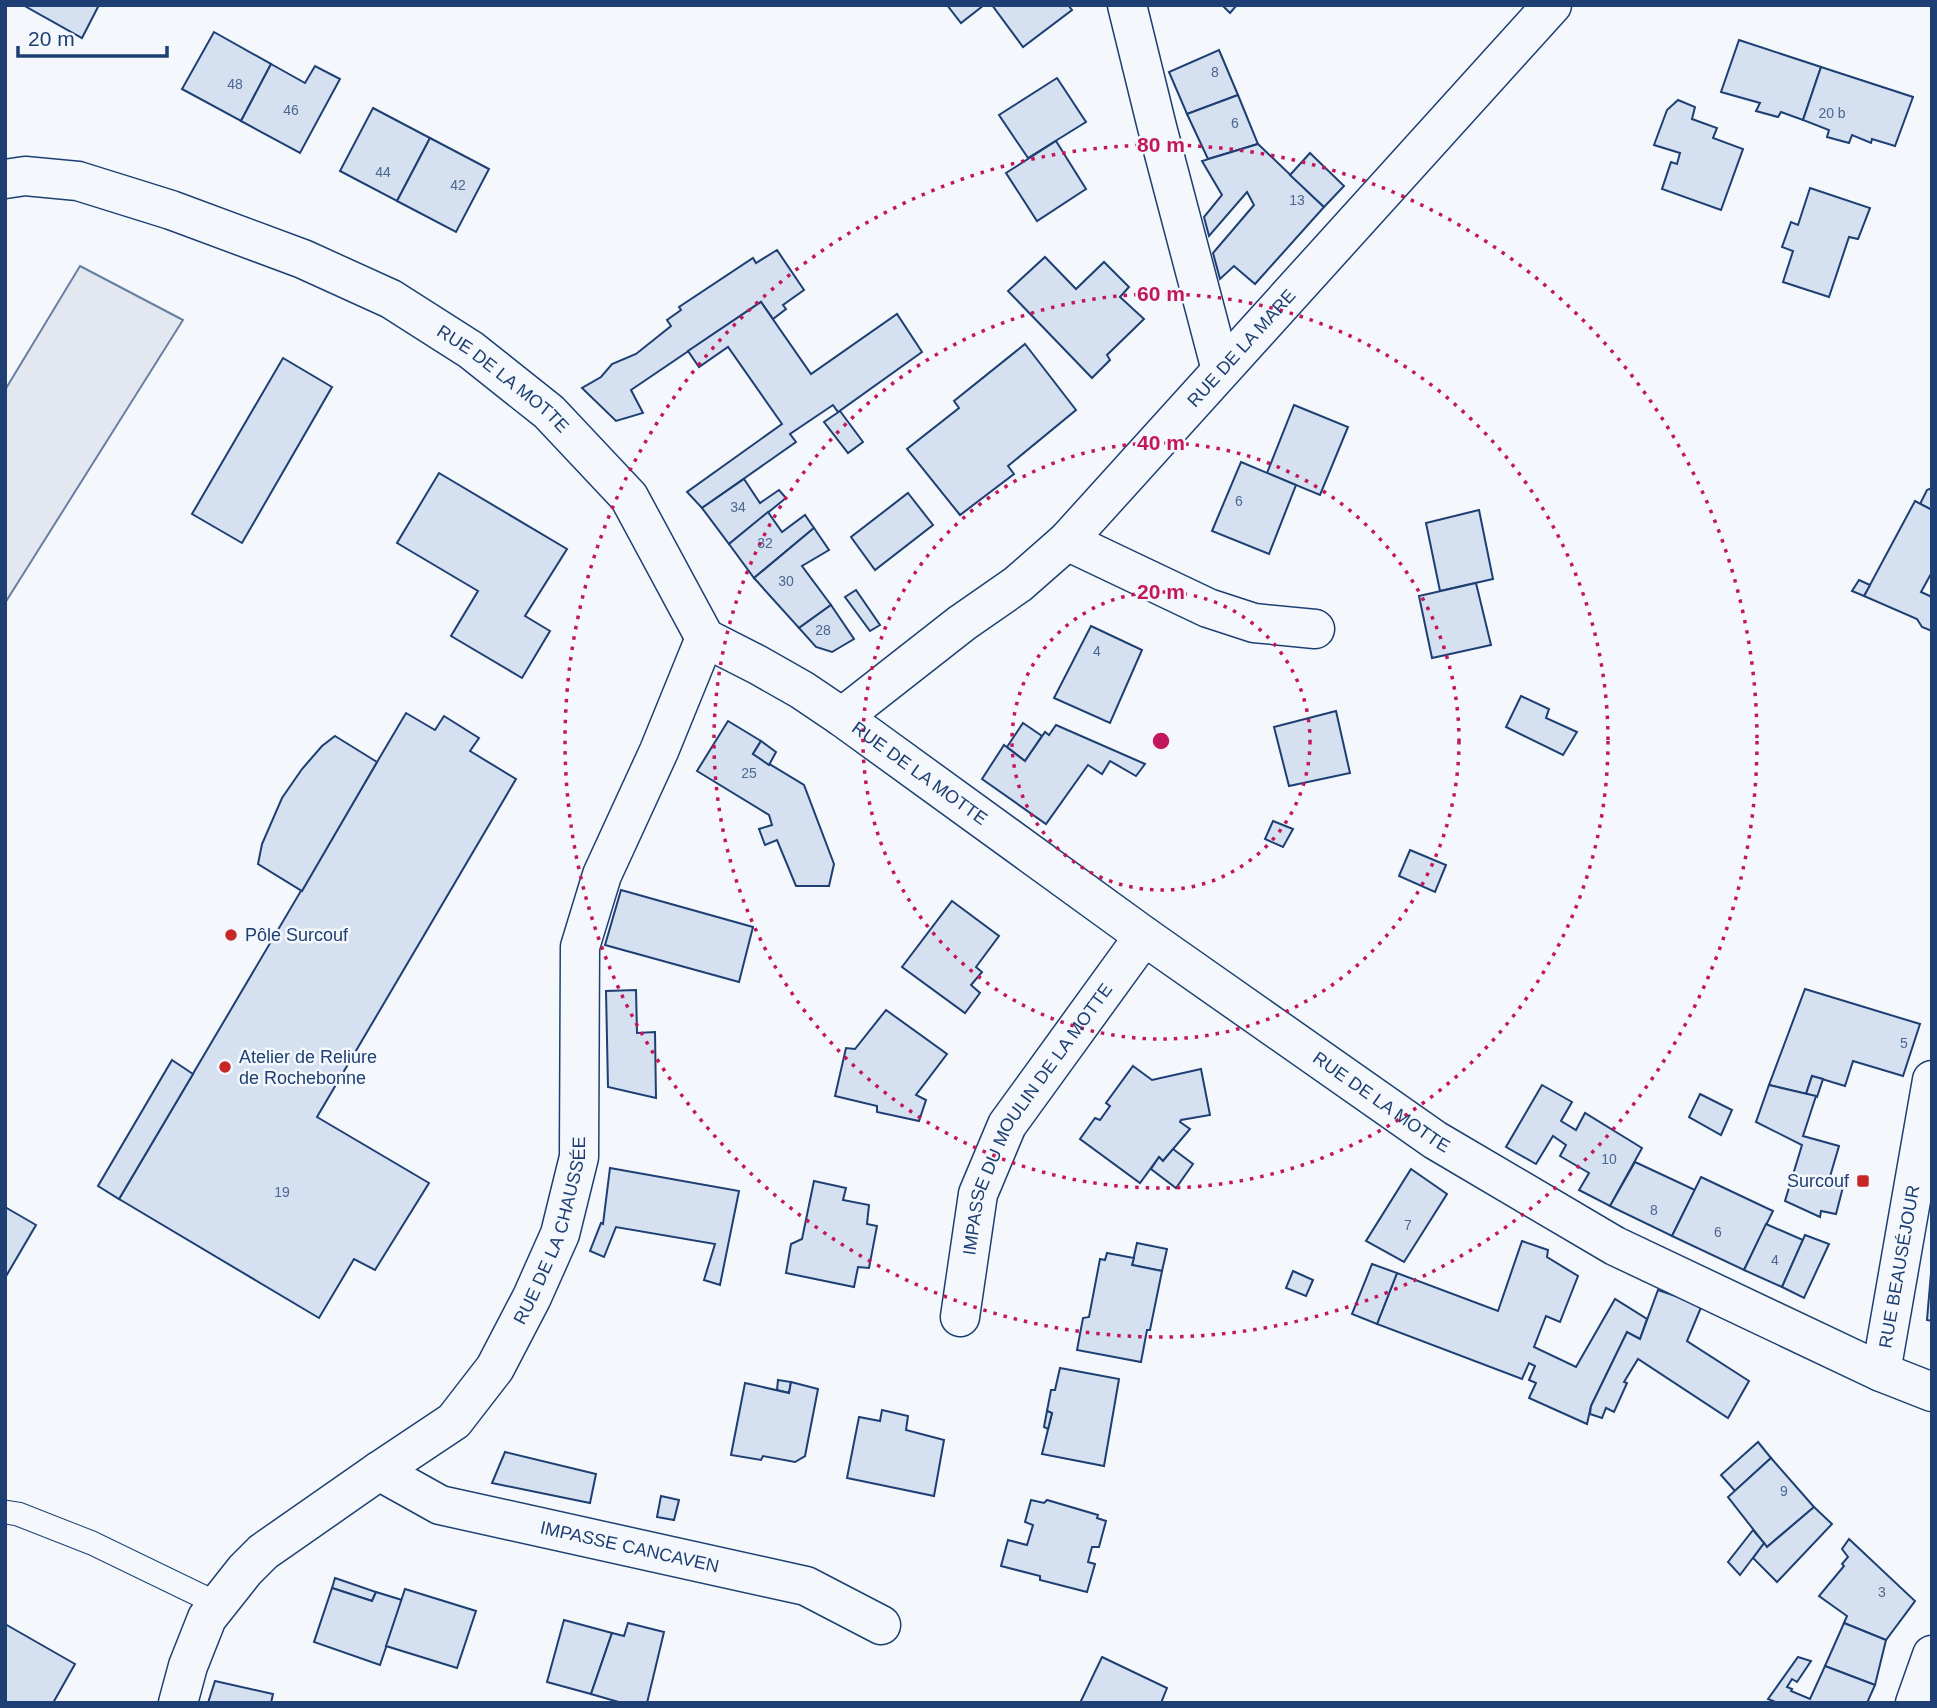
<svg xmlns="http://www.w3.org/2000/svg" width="1937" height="1708" font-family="Arial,sans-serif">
<rect width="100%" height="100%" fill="#f4f7fb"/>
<path fill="#e3e8f0" stroke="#687fa3" stroke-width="2" d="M80 266 183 320 5 603V390Z"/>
<g fill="#d5e0f0" stroke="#1d3f73" stroke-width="2">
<path d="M23 5H99L82 38Z"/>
<path d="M947 5H984L961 23Z"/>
<path d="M992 5H1068L1072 10 1023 47Z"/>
<path d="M1222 5H1237L1230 13Z"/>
<path d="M214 32 271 64 241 121 182 89Z"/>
<path d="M1739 40 1821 67 1803 120 1781 112 1778 117 1756 111 1760 103 1721 92Z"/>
<path d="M1219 50 1238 95 1187 114 1169 72Z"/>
<path d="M271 64 305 83 315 66 340 79 300 153 241 121Z"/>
<path d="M1821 67 1913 97 1895 146 1872 139 1871 143 1852 135 1849 143 1827 137 1829 130 1803 120Z"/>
<path d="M1057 78 1086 122 1028 158 999 115Z"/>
<path d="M1238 95 1258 144 1208 159 1187 114Z"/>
<path d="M1678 100 1695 107 1692 119 1717 128 1713 138 1743 149 1721 210 1662 189 1671 162 1677 164 1680 153 1654 145 1667 110Z"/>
<path d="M373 108 430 138 397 201 340 171Z"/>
<path d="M430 138 489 169 456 232 397 201Z"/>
<path d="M1056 141 1086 189 1037 221 1006 173Z"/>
<path d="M1258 144 1324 207 1255 284 1234 266 1220 279 1213 253 1254 205 1247 192 1209 236 1204 217 1222 195 1202 161Z"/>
<path d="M1310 153 1344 186 1324 207 1290 175Z"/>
<path d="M1810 188 1870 208 1858 239 1849 237 1829 297 1783 282 1793 251 1782 247 1791 222 1798 225Z"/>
<path d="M777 250 804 290 783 305 786 309 773 319 761 302 631 390 643 413 616 421 582 388 601 377 612 364 636 354 671 326 667 320 681 310 679 307 753 258 756 263Z"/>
<path d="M1045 257 1076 289 1104 262 1129 287 1120 297 1144 319 1107 355 1110 360 1092 378 1008 291Z"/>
<path d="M761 302 811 374 897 314 922 352 838 412 833 405 790 434 796 442 702 508 687 492 782 424 728 347 699 367 688 351Z"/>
<path d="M1025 344 1076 410 1008 466 1014 474 960 515 907 449 959 408 954 401Z"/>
<path d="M283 358 332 387 242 543 192 514Z"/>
<path d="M1294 405 1348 427 1320 495 1267 473Z"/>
<path d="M840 411 863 442 848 453 824 422Z"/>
<path d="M1241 462 1296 485 1269 554 1212 531Z"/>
<path d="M439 473 567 549 525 616 550 631 522 678 451 636 478 591 397 543Z"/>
<path d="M744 479 760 503 779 490 786 498 729 544 702 508Z"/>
<path d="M1932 488V510L1920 504 1927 490Z"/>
<path d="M908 493 933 525 875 570 851 537Z"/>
<path d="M1915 501 1932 510V572L1921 592 1932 597V631L1922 627 1917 619 1864 596Z"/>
<path d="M1479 510 1493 579 1440 591 1426 523Z"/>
<path d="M768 512 782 532 805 515 814 528 754 578 729 544Z"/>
<path d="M814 528 829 550 802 566 831 605 799 628 754 578Z"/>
<path d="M1859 580 1870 585 1864 596 1852 591Z"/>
<path d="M1476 583 1491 645 1432 658 1419 596Z"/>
<path d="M856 590 880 625 870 631 845 597Z"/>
<path d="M831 605 854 639 832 652 816 647 799 628Z"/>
<path d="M1091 626 1142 650 1110 723 1054 698Z"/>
<path d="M1521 696 1549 709 1546 718 1577 732 1563 755 1506 727Z"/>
<path d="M1336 711 1350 773 1289 786 1274 727Z"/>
<path d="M406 713 435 730 444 716 479 738 470 751 516 779 317 1117 429 1183 375 1270 354 1259 319 1318 119 1199Z"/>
<path d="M728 721 761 741 753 754 804 785 834 864 829 886H796L777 840 765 845 759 829 772 825 769 815 697 771Z"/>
<path d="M1023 723 1042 736 1025 761 1007 747Z"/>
<path d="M1056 725 1145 764 1136 776 1110 761 1102 774 1088 765 1046 824 982 779 1004 745 1025 761 1045 732 1049 735Z"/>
<path d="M335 736 377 762 302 891 258 864 262 844 282 798 302 769 322 746Z"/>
<path d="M761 741 776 752 769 765 753 754Z"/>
<path d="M1273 821 1293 829 1283 847 1265 839Z"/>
<path d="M1410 850 1446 865 1435 892 1399 876Z"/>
<path d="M621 890 753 927 739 982 605 945Z"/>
<path d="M952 901 999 936 976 967 982 972 971 985 980 993 965 1013 902 967Z"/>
<path d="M1805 989 1920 1024 1903 1076 1853 1061 1845 1086 1812 1076 1806 1094 1769 1085Z"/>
<path d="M636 990 637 1033 655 1032 656 1098 608 1087 606 991Z"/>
<path d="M886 1010 947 1054 916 1095 926 1100 919 1121 877 1112V1106L835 1096 846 1048 855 1049Z"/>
<path d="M172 1060 193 1074 119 1199 98 1186Z"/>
<path d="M1133 1066 1152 1080 1201 1069 1210 1115 1181 1120 1180 1122 1190 1129 1163 1161 1159 1157 1140 1183 1080 1139 1095 1118 1100 1120 1110 1106 1106 1103Z"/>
<path d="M1812 1076 1823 1079 1817 1097 1806 1094Z"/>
<path d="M1542 1085 1572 1102 1561 1121 1576 1130 1585 1113 1642 1148 1610 1206 1579 1190 1589 1173 1560 1156 1566 1145 1553 1136 1536 1164 1506 1147Z"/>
<path d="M1769 1085 1816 1096 1803 1136 1839 1146 1829 1180 1844 1183 1836 1214 1821 1211 1820 1217 1785 1201 1802 1145 1756 1122Z"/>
<path d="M1700 1094 1732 1110 1721 1135 1689 1117Z"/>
<path d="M1173 1149 1193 1164 1176 1188 1151 1169 1159 1157 1163 1161Z"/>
<path d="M1635 1162 1695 1190 1672 1236 1610 1206Z"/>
<path d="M610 1168 739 1191 720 1285 704 1280 715 1244 616 1227 604 1257 590 1251 601 1223 603 1224Z"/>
<path d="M1411 1169 1447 1194 1404 1262 1366 1241Z"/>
<path d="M1701 1177 1773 1211 1744 1270 1672 1236Z"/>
<path d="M814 1181 846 1188 843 1200 869 1205 867 1224 877 1226 869 1268 858 1267 854 1287 786 1273 791 1244 802 1239Z"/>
<path d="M5 1207 36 1225 5 1278Z"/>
<path d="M1766 1224 1803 1240 1782 1287 1744 1270Z"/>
<path d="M1805 1235 1829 1244 1804 1298 1782 1287Z"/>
<path d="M1522 1241 1548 1250 1547 1257 1578 1276 1560 1322 1546 1316 1534 1347 1576 1367 1615 1299 1647 1319 1640 1339 1627 1332 1591 1406 1587 1424 1529 1398 1536 1383 1529 1380 1535 1366 1529 1363 1522 1379 1377 1324 1397 1273 1498 1311Z"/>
<path d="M1137 1243 1167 1249 1162 1271 1132 1265Z"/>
<path d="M1107 1253 1134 1258 1132 1265 1162 1271 1150 1330H1147L1141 1362 1077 1350 1083 1318 1089 1317 1100 1259 1105 1260Z"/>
<path d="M1372 1264 1397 1273 1377 1324 1352 1314Z"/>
<path d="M1293 1271 1313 1280 1306 1296 1286 1288Z"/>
<path d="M1931 1273H1932V1321L1927 1320Z"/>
<path d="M1658 1290 1702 1305 1687 1341 1749 1381 1728 1418 1638 1359 1624 1382 1627 1383 1614 1412 1606 1408 1602 1418 1590 1414 1591 1406 1627 1332 1640 1339Z"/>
<path d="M1060 1368 1119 1379 1104 1466 1042 1454 1052 1413 1047 1411 1051 1390H1055Z"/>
<path d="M778 1380 791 1382 789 1393 777 1390Z"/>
<path d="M791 1382 818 1389 805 1456 795 1462 763 1456 761 1460 731 1455 745 1383 789 1393Z"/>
<path d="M882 1410 908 1416 906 1430 944 1440 934 1496 847 1478 859 1417 880 1421Z"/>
<path d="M1047 1411 1052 1413 1048 1429 1044 1427Z"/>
<path d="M1758 1442 1771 1458 1735 1491 1721 1475Z"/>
<path d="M505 1452 596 1474 590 1503 492 1483Z"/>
<path d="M1771 1458 1814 1507 1767 1547 1728 1497Z"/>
<path d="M661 1496 679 1500 674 1520 657 1517Z"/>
<path d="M1031 1500 1044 1503 1047 1500 1098 1515 1097 1518 1106 1521 1099 1547H1092L1088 1562 1095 1564 1087 1592 1040 1580V1576L1001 1566 1008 1540 1027 1545 1033 1525 1025 1522Z"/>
<path d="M1814 1507 1832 1524 1777 1582 1753 1558 1764 1543 1767 1547Z"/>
<path d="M1753 1530 1764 1543 1740 1575 1728 1562Z"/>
<path d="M1849 1539 1915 1601 1886 1640 1844 1623 1847 1616 1819 1596 1844 1566 1842 1564 1848 1557 1842 1549Z"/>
<path d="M335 1578 376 1592 372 1601 332 1588Z"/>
<path d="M332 1588 372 1601 376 1592 402 1600 380 1665 314 1642Z"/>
<path d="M405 1589 476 1611 457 1668 386 1646Z"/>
<path d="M564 1620 612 1633 591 1694 547 1682Z"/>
<path d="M628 1623 664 1632 647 1703H622L591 1694 612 1633 624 1636Z"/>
<path d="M1844 1623 1886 1640 1875 1685 1825 1666Z"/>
<path d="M5 1624 75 1664 53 1703H5Z"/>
<path d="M1102 1657 1167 1688 1161 1703H1080Z"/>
<path d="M1798 1657 1811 1661 1797 1682 1792 1679 1787 1687 1792 1689 1791 1691 1810 1699 1825 1666 1875 1685 1867 1703H1778L1768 1699Z"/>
<path d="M215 1681 273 1694 271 1703H208Z"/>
</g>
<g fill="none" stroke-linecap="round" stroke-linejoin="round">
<defs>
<path id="service" d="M5 1512 18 1514 92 1543 218 1604"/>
<g id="minor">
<path d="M1127 5 1157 127 1221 370"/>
<path id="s1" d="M5 179 25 176 78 181 171 210 303 259 391 299 471 350 549 412 629 497 705 638 758 665 802 690 842 717 1144 936 1435 1140 1615 1246 1881 1372 1932 1392"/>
<path d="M1067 541 1208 608 1254 623 1315 629"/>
<path id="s2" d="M842 717 962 623 1018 584 1067 541 1552 5"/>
<path id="s3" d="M960 1317 978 1194 1007 1125 1144 936"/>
<path id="s4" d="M1881 1372 1932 1080"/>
<path id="s5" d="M379 1471 440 1505 806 1586 881 1625"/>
<path id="s6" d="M178 1703 188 1666 207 1618 245 1570 263 1552 379 1471 454 1421 495 1368 532 1297 560 1234 579 1157 580 947 602 875 659 751 705 638"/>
<path d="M1915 1703 1932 1655"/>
</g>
</defs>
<use href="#service" stroke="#1d3f73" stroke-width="25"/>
<use href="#minor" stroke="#1d3f73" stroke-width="41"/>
<use href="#service" stroke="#f4f7fb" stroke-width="23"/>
<use href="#minor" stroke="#f4f7fb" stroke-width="38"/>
</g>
<g fill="none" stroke="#c2185b" stroke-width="3.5" stroke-dasharray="3.5 7">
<circle cx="1161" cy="741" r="149"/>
<circle cx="1161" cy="741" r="298"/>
<circle cx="1161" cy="741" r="447"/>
<circle cx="1161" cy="741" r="596"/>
</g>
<g fill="#c62828" stroke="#f4f7fb" stroke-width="2.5">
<circle cx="231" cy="935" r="7"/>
<circle cx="225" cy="1067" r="7"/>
<rect x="1856" y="1174" width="14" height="14" rx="3.5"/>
</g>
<g text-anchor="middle" stroke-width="5" stroke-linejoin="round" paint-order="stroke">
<g font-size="14" fill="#4b6792">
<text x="1215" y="77">8</text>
<text x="235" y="89">48</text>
<text x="291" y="115">46</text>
<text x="1832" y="118">20 b</text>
<text x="1235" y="128">6</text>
<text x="383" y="177">44</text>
<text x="458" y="190">42</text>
<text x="1297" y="205">13</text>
<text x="1239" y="506">6</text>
<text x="738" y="512">34</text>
<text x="765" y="548">32</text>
<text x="786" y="586">30</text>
<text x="823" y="635">28</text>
<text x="1097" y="656">4</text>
<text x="749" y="778">25</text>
<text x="1904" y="1048">5</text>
<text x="1609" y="1164">10</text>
<text x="282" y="1197">19</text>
<text x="1654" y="1215">8</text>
<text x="1408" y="1230">7</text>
<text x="1718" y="1237">6</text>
<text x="1775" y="1265">4</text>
<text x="1784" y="1496">9</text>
<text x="1882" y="1597">3</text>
</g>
<g font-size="18" fill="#1d3f73" stroke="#f4f7fb">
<text dy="6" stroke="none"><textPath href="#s2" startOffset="546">RUE DE LA MARE</textPath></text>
<text dy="6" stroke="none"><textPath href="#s1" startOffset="546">RUE DE LA MOTTE</textPath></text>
<text dy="6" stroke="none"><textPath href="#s1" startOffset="1134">RUE DE LA MOTTE</textPath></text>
<text dy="6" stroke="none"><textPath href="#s1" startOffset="1701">RUE DE LA MOTTE</textPath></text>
<text dy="6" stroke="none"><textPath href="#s3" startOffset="217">IMPASSE DU MOULIN DE LA MOTTE</textPath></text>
<text dy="6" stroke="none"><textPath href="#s6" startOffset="625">RUE DE LA CHAUSSÉE</textPath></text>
<text dy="6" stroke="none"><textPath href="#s4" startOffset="107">RUE BEAUSÉJOUR</textPath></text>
<text dy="6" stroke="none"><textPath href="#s5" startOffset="264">IMPASSE CANCAVEN</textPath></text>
</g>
<g font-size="18" fill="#1d3f73" stroke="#f4f7fb" text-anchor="start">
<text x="245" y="941">Pôle Surcouf</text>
<text x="239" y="1063">Atelier de Reliure<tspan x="239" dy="21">de Rochebonne</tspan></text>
<text x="1849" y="1187" text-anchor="end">Surcouf</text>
</g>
</g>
<circle cx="1161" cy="741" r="10" fill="#c2185b" stroke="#f4f7fb" stroke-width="3.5"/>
<g font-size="21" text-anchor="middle" font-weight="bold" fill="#c2185b" stroke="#f4f7fb" stroke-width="5" stroke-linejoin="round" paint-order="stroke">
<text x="1161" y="152">80 m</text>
<text x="1161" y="301">60 m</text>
<text x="1161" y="450">40 m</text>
<text x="1161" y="599">20 m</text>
</g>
<rect width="1937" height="1708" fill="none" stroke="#1d3f73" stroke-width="14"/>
<path d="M18 46v10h149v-10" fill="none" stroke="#1d3f73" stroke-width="3.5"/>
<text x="28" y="46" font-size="21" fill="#1d3f73" stroke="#f4f7fb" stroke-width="5" paint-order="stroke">20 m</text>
</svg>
